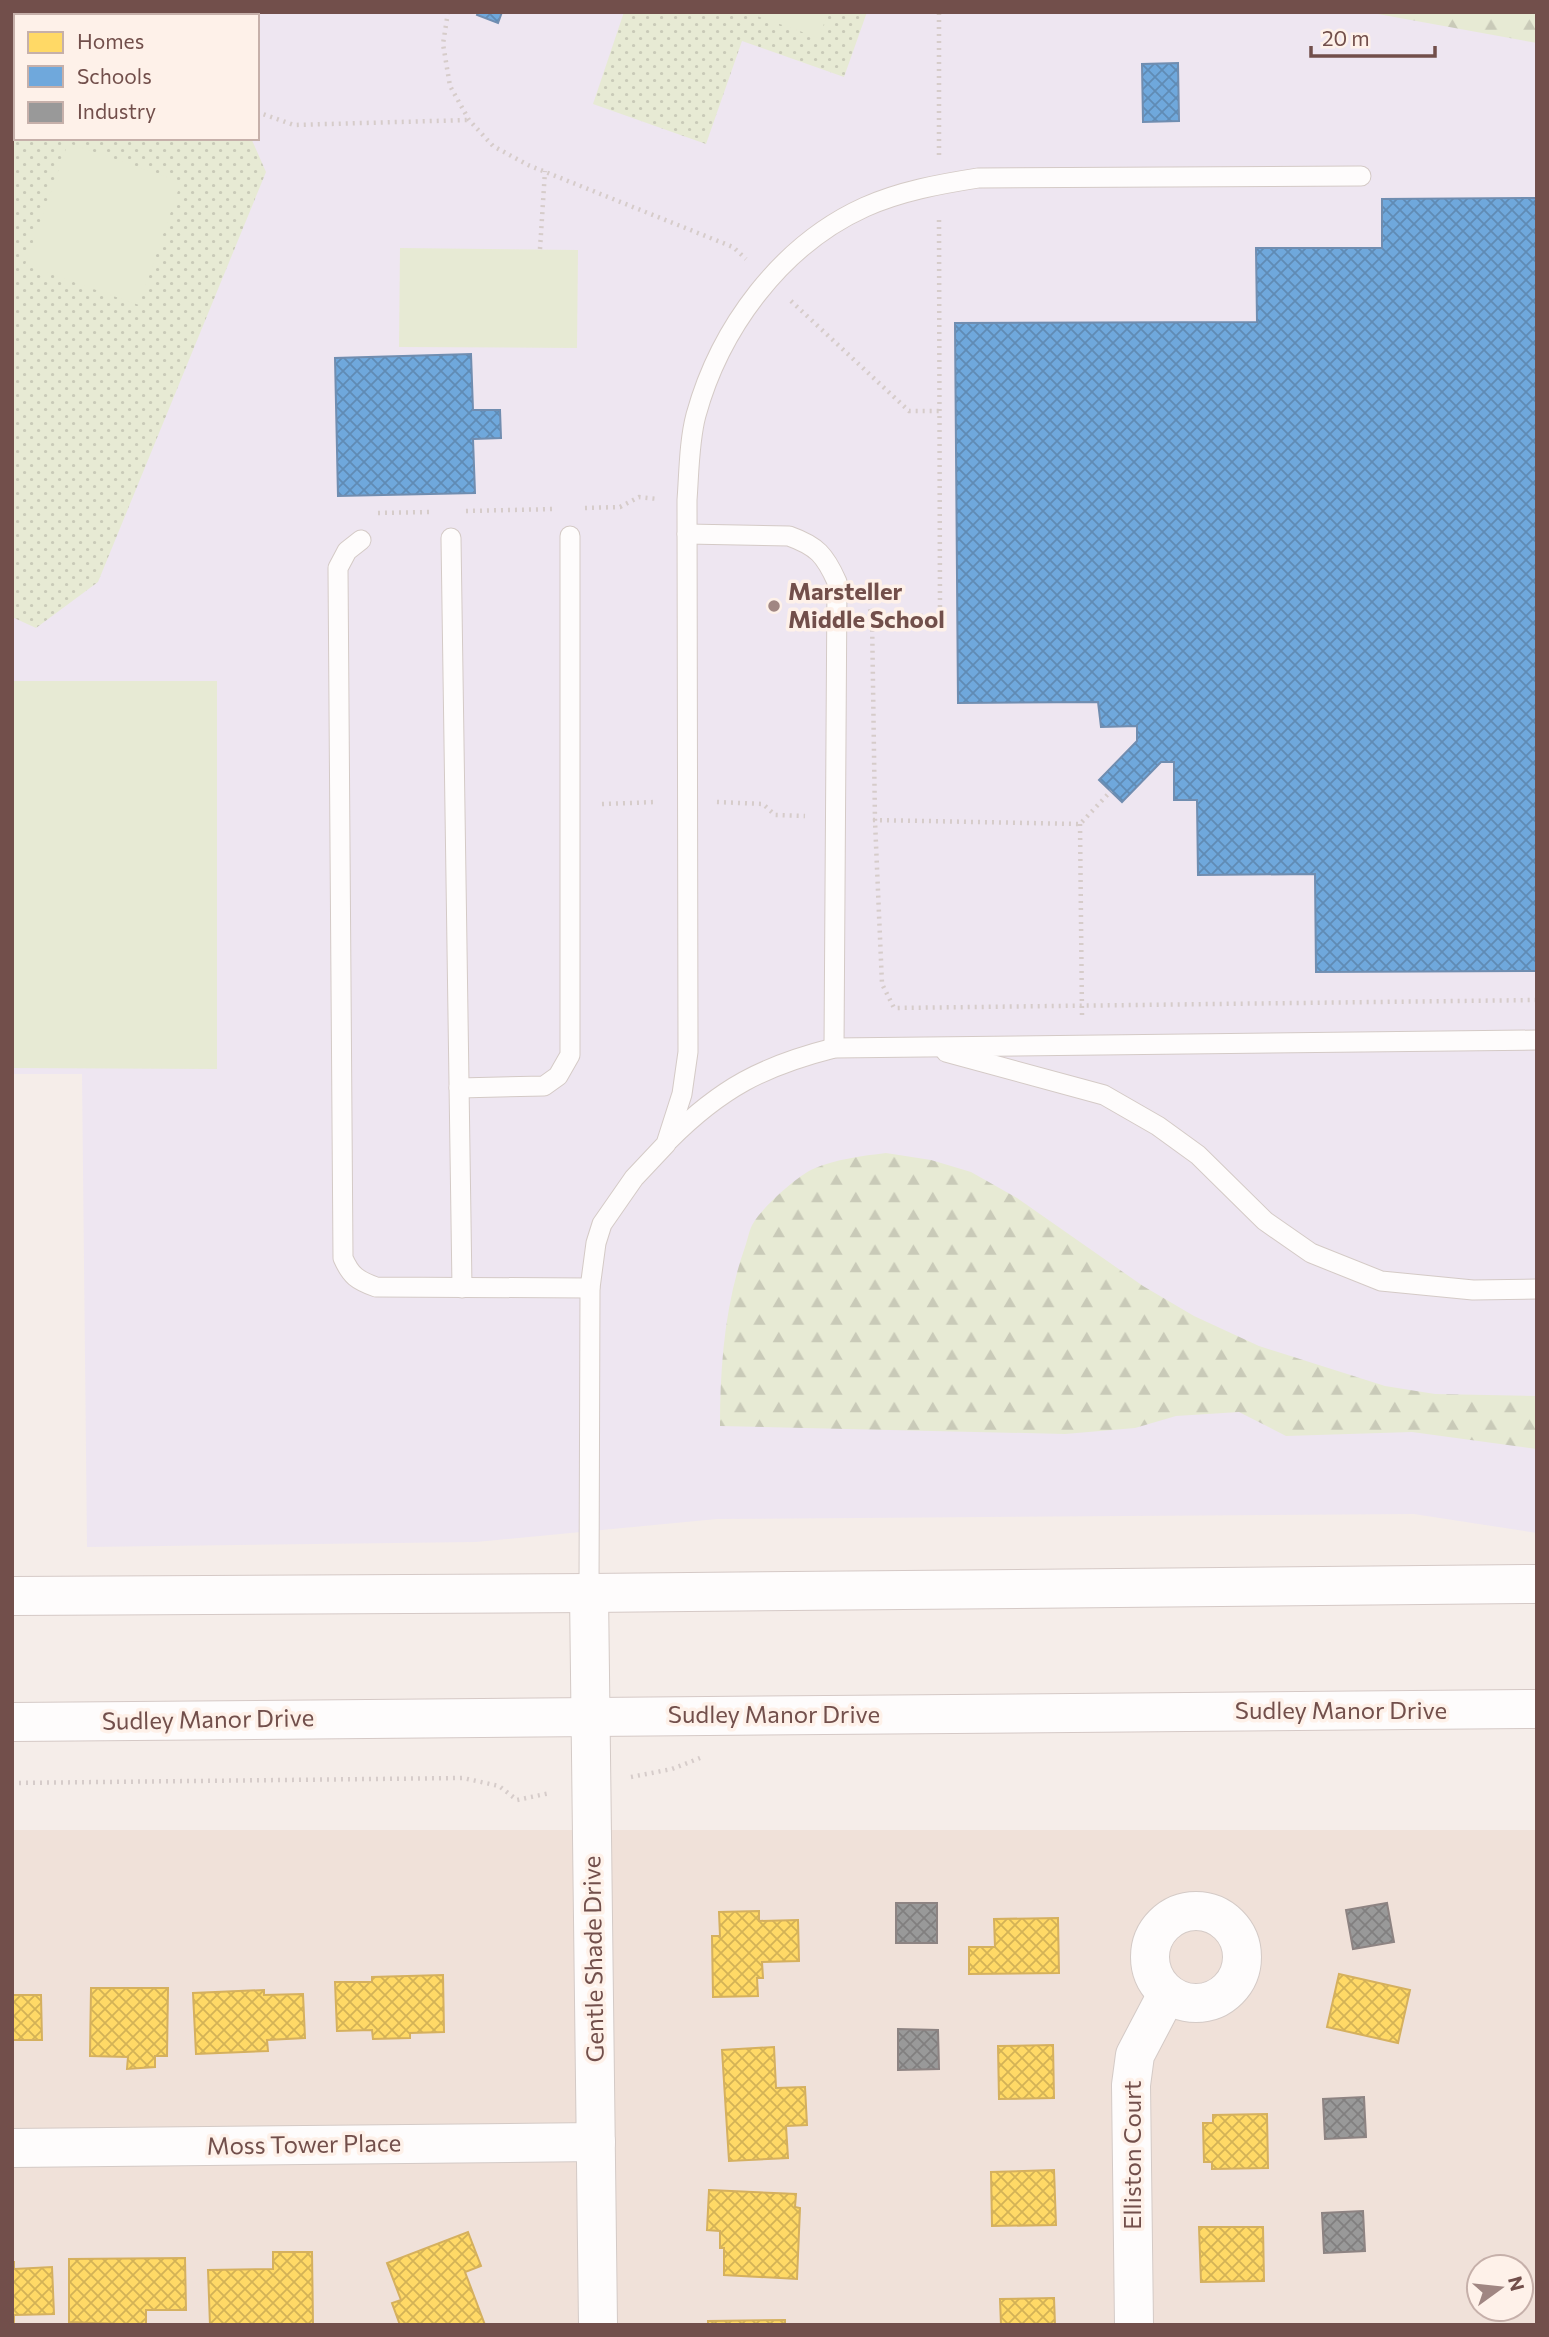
<svg xmlns="http://www.w3.org/2000/svg" width="1549" height="2337" font-family="Commissioner,sans-serif">
<defs>
<pattern id="green-dots" width="8" height="8" patternUnits="userSpaceOnUse" patternTransform="scale(1.75)"><rect width="8" height="8" fill="#e7ead4"/><path d="M2 2h.1M6 6h.1" fill="none" stroke="#c9cab8" stroke-width="1.8" stroke-linecap="round"/></pattern>
<pattern id="forest-firs" width="22" height="20" patternUnits="userSpaceOnUse" patternTransform="scale(1.75)"><rect width="22" height="20" fill="#e7ead4"/><path d="M5 1l3.5 6h-7zM16 11l3.5 6h-7z" fill="#c9cab8"/></pattern>
<pattern id="homes-cross-hatch" width="8" height="8" patternUnits="userSpaceOnUse" patternTransform="scale(1.75)"><rect width="8" height="8" fill="#ffd966"/><path d="M0 0l8 8M0 8l8-8" fill="none" stroke="#d3b256"/></pattern>
<pattern id="schools-cross-hatch" width="8" height="8" patternUnits="userSpaceOnUse" patternTransform="scale(1.75)"><rect width="8" height="8" fill="#6fa8dc"/><path d="M0 0l8 8M0 8l8-8" fill="none" stroke="#608bb4"/></pattern>
<pattern id="industry-cross-hatch" width="8" height="8" patternUnits="userSpaceOnUse" patternTransform="scale(1.75)"><rect width="8" height="8" fill="#999"/><path d="M0 0l8 8M0 8l8-8" fill="none" stroke="#817f7f"/></pattern>
</defs>
<rect width="100%" height="100%" fill="#f5ede9"/>
<path fill="#f0e1d9" fill-rule="evenodd" d="M12 1830H1537V2325H12ZM1479 2267H1521V2309H1479Z"/>
<path fill="#eee6f1" fill-rule="evenodd" d="M12 12H1537V1533L1414 1514 717 1519 476 1542 87 1547 82 1074H12ZM16 16H257V138H16Z"/>
<g fill="url(#green-dots)">
<path d="M624 12H867L844 77 742 41 706 144 593 104Z"/>
<path d="M12 55 16 56V138H251L266 172 98 582 36 628 12 617Z"/>
</g>
<g fill="url(#forest-firs)">
<path d="M1367 12H1537V43Z"/>
<path d="M886 1153 931 1160 971 1172 1017 1198 1143 1286 1194 1316 1259 1346 1385 1386 1435 1394 1537 1396V1449L1412 1432 1286 1436 1239 1412 1176 1416 1135 1428 1065 1434 720 1426C720 1366 725 1303 745 1247 748 1239 749 1229 754 1222 763 1207 797 1176 813 1169 836 1159 862 1156 886 1153Z"/>
</g>
<g fill="#e7ead4">
<path d="M746 12H828L819 38Z"/>
<path d="M68 143 181 182 139 305 25 265Z"/>
<path d="M400 248 578 250 577 348 399 347Z"/>
<path d="M12 681H217V1069L12 1068Z"/>
</g>
<g fill="url(#homes-cross-hatch)" stroke="#d5b05e" stroke-width="2">
<path d="M759 1911V1921L798 1920 799 1961 762 1962 763 1978H757L758 1996 713 1997 712 1936H720L719 1912Z"/>
<path d="M1058 1918 1059 1973 969 1974V1947H995L994 1919Z"/>
<path d="M1339 1974 1410 1990 1398 2043 1327 2027Z"/>
<path d="M443 1975 444 2032 410 2033V2038L373 2039 372 2030 337 2031 335 1982H372V1977Z"/>
<path d="M91 1988H168L167 2056H155V2067L127 2069 128 2057 90 2056Z"/>
<path d="M264 1990V1995L303 1994 305 2038 267 2040 268 2051 196 2054 193 1993Z"/>
<path d="M12 1995H41L42 2040H12Z"/>
<path d="M1053 2045 1054 2098 999 2099 998 2046Z"/>
<path d="M774 2047 776 2088 805 2087 807 2125 786 2126 788 2158 729 2161 722 2050Z"/>
<path d="M1267 2114 1268 2168 1212 2169V2162H1204L1203 2123H1213V2115Z"/>
<path d="M1054 2170 1056 2225 992 2226 991 2172Z"/>
<path d="M709 2190 796 2194 795 2207 800 2208 797 2279 724 2275V2248H720V2231L707 2230Z"/>
<path d="M1199 2227H1263L1264 2281 1201 2282Z"/>
<path d="M468 2232 481 2266 465 2272 485 2325H400L392 2303 401 2300 387 2263Z"/>
<path d="M273 2252H312L313 2325H210L208 2270 273 2269Z"/>
<path d="M185 2258 186 2310H146V2325L69 2322V2259Z"/>
<path d="M12 2262H14V2269L52 2267 54 2314 14 2315V2325H12Z"/>
<path d="M1054 2298 1055 2325H1001L1000 2299Z"/>
<path d="M785 2320V2325H708V2321Z"/>
</g>
<g fill="url(#schools-cross-hatch)" stroke="#708db0" stroke-width="2">
<path d="M478 12H502L498 23 477 15Z"/>
<path d="M1178 63 1179 121 1143 122 1142 64Z"/>
<path d="M1537 198V971L1316 972 1315 874 1198 875 1197 800H1174V762H1161L1122 802 1099 780 1137 741V726L1101 727 1098 702 958 703 955 323 1257 322 1256 248H1382V199Z"/>
<path d="M471 354 473 410H500L501 438 473 439 475 493 338 496 335 358Z"/>
</g>
<g fill="url(#industry-cross-hatch)" stroke="#8d8382" stroke-width="2">
<rect x="896" y="1903" width="41" height="40"/>
<path d="M1387 1903 1394 1942 1353 1949 1346 1910Z"/>
<path d="M898 2029 938 2030 939 2069 898 2070Z"/>
<path d="M1364 2097 1366 2137 1325 2139 1323 2099Z"/>
<path d="M1363 2211 1365 2251 1324 2253 1322 2213Z"/>
</g>
<g fill="none" stroke-linecap="round" stroke-linejoin="round">
<defs>
<g id="service">
<path d="M687 534 789 536C817 546 825 555 837 582L834 1048"/>
<path d="M451 538 462 1288"/>
<path d="M361 540 347 551 338 568 343 1258C351 1276 357 1280 376 1287L590 1288"/>
<path d="M946 1052 1104 1095 1158 1126 1198 1155 1265 1221 1311 1253 1381 1281 1473 1290 1537 1289"/>
<path d="M459 1088 544 1086 558 1076 570 1055V536"/>
<path d="M669 1140C721 1088 763 1066 834 1048L1537 1040"/>
<path d="M589 1593 590 1288 596 1243 602 1224 634 1178 666 1144 682 1094 688 1052 687 500C689 474 689 441 696 415 720 328 781 245 865 207 901 191 940 184 978 178L1361 176"/>
</g>
<g id="minor">
<path d="M589 1593 598 2325"/>
<circle cx="1196" cy="1957" r="46"/>
<path d="M12 2148 596 2142"/>
<path d="M1134 2325 1131 2085 1135 2055 1167 1994"/>
</g>
<g id="secondary">
<path d="M12 1596 589 1593 1537 1584"/>
<path d="M12 1722 1537 1709"/>
</g>
</defs>
<use href="#service" stroke="#d4cac6" stroke-width="21"/>
<use href="#minor" stroke="#d4cac6" stroke-width="40"/>
<use href="#secondary" stroke="#d5c9c6" stroke-width="40"/>
<g stroke="#d6ccca" stroke-width="4.5" stroke-dasharray="2 5" stroke-linecap="butt">
<path d="M448 12 443 44 450 86 469 120 493 146 528 165 733 247 746 259"/>
<path d="M12 24 16 25"/>
<path d="M257 112 294 125 469 120"/>
<path d="M939 155V12"/>
<path d="M540 249 545 171"/>
<path d="M791 301 909 411H939"/>
<path d="M585 508 620 507 639 497 658 499"/>
<path d="M466 511 555 509"/>
<path d="M378 513 433 512"/>
<path d="M870 609 872 616 875 821 882 984 894 1008 1537 1000"/>
<path d="M872 616H940L939 216"/>
<path d="M717 802 763 804 775 815 805 816"/>
<path d="M602 804 656 802"/>
<path d="M873 820 1080 824 1111 791"/>
<path d="M1080 824 1082 1015"/>
<path d="M631 1777 672 1769 700 1758"/>
<path d="M12 1783 463 1778 499 1786 517 1800 550 1793"/>
</g>
<use href="#service" stroke="#fefcfc" stroke-width="19"/>
<use href="#minor" stroke="#fefcfc" stroke-width="38"/>
<use href="#secondary" stroke="#fefcfc" stroke-width="38"/>
</g>
<circle fill="#a08682" stroke="#fef1e9" stroke-width="2.5" cx="774" cy="606" r="7"/>
<g text-anchor="middle" stroke-width="7" stroke-linejoin="round" paint-order="stroke">
<g font-size="24" font-weight="bold" fill="#724f4b" stroke="#fef1e9" text-anchor="start">
<text x="788" y="600">Marsteller<tspan x="788" dy="28">Middle School</tspan></text>
</g>
<g font-size="24" fill="#724f4b" stroke="#fef1e9">
<text x="1341" y="1719">Sudley Manor Drive</text>
<text x="774" y="1723">Sudley Manor Drive</text>
<text transform="translate(208 1720) rotate(-1)" y="8">Sudley Manor Drive</text>
<text transform="translate(594 1959) rotate(-91)" y="8">Gentle Shade Drive</text>
<text transform="translate(304 2145) rotate(-1)" y="8">Moss Tower Place</text>
<text transform="translate(1133 2155) rotate(-90)" y="8">Elliston Court</text>
</g>
</g>
<rect width="1549" height="2337" fill="none" stroke="#724f4b" stroke-width="28"/>
<rect x="14" y="14" width="245" height="126" fill="#fef1e9" stroke="#c6b0aa" stroke-width="2"/>
<rect x="28" y="32" width="35" height="21" fill="#ffd966" stroke="#c6b0aa" stroke-width="2"/>
<text x="77" y="49" font-size="21" fill="#724f4b">Homes</text>
<rect x="28" y="66" width="35" height="21" fill="#6fa8dc" stroke="#c6b0aa" stroke-width="2"/>
<text x="77" y="84" font-size="21" fill="#724f4b">Schools</text>
<rect x="28" y="102" width="35" height="21" fill="#999999" stroke="#c6b0aa" stroke-width="2"/>
<text x="77" y="119" font-size="21" fill="#724f4b">Industry</text>
<g transform="translate(1500 2288) rotate(75)"><circle r="33" fill="#fef1e9" stroke="#c6b0aa" stroke-width="2"/>
<path d="M0-5L12 26L0 18L-12 26Z" fill="#a08682"/>
<text y="-10" font-size="19" font-weight="bold" text-anchor="middle" fill="#724f4b">N</text>
</g>
<path d="M1311 46v10h124v-10" fill="none" stroke="#724f4b" stroke-width="3.5"/>
<text x="1322" y="46" font-size="21" fill="#724f4b" stroke="#fef1e9" stroke-width="5" paint-order="stroke">20 m</text>
</svg>
